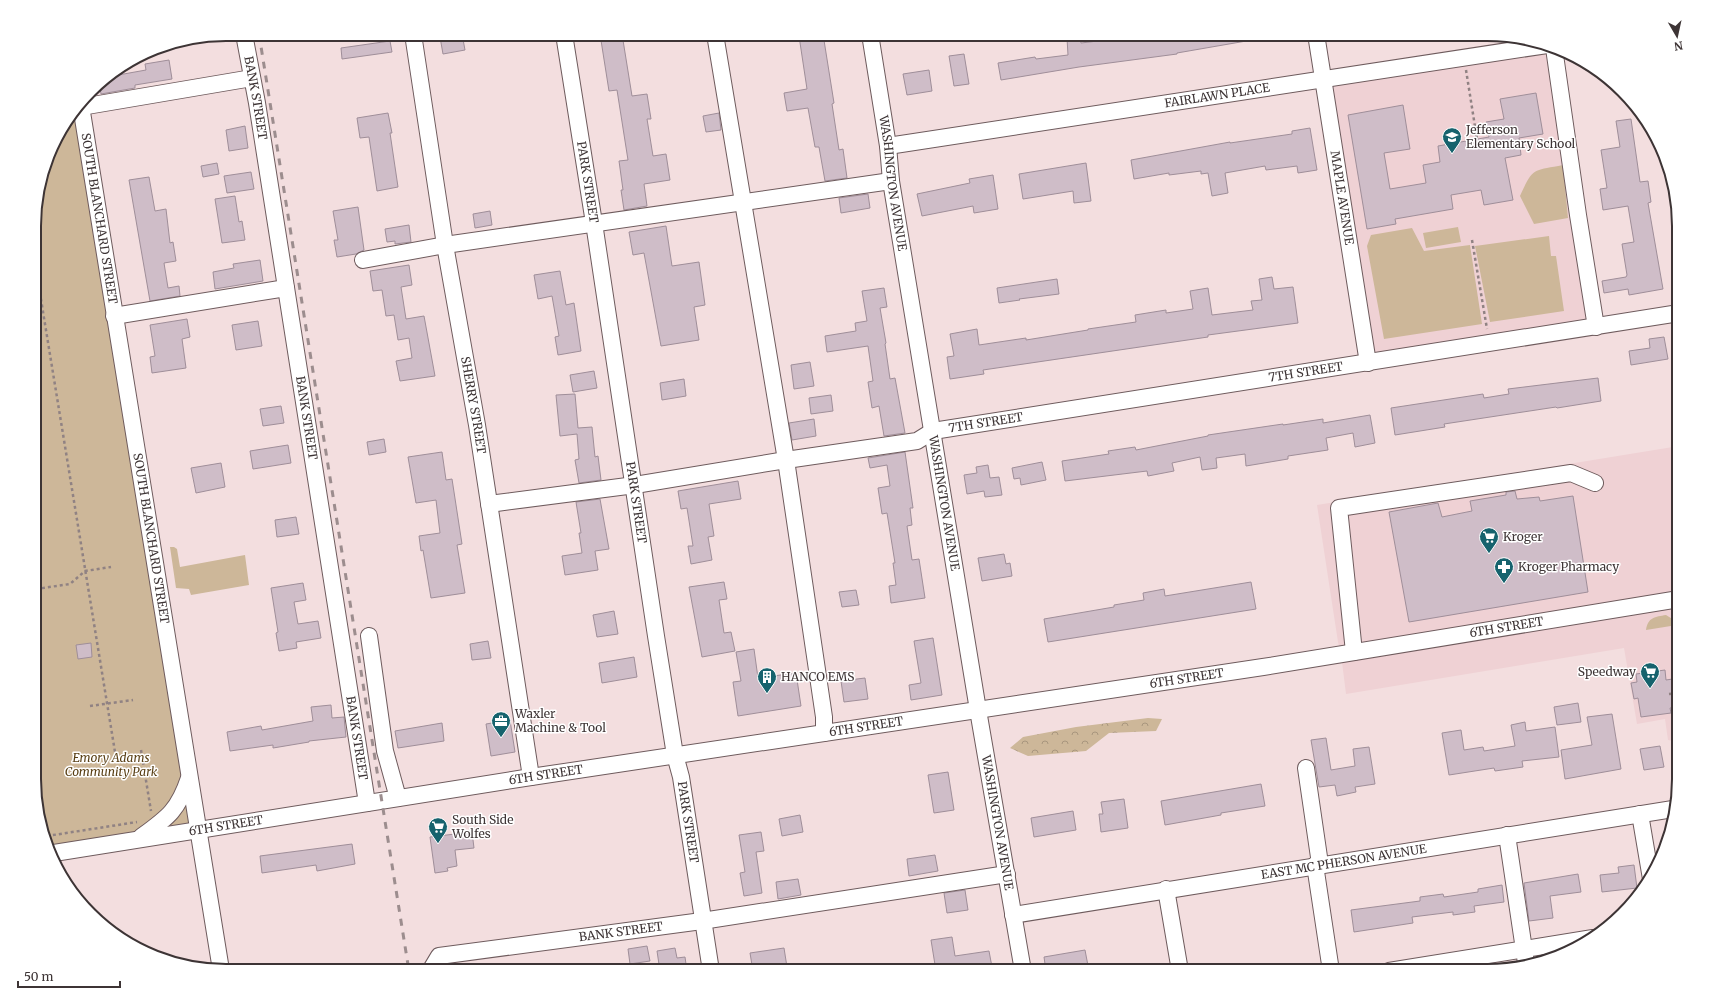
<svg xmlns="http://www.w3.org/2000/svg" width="1713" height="1005" font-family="Merriweather,serif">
<defs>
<pattern id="forest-crowns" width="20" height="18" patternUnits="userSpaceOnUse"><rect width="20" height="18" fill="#cdb799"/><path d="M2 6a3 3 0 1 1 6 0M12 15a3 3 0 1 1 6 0" fill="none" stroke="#a8967e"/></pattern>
</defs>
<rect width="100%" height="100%" fill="#f3dedf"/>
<g fill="#efd1d4">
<path d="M1547 45 1596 327 1368 363 1324 80Z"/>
<path d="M1679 446V746H1674L1673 741 1668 740 1665 719 1637 724 1624 648 1346 694 1341 654 1338 642 1317 505Z"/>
</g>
<g fill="#cdb799">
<path d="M80 106 199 829 54 852 36 804V201L54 141Z"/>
<path d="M1563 165 1568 218 1534 224 1520 196C1533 167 1533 171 1563 165Z"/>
<path d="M1458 227 1461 242 1426 248 1423 233Z"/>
<path d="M1412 228 1424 251 1470 245 1482 324 1384 339 1367 246 1371 235Z"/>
<path d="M1549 236 1551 256H1556L1564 311 1490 322 1475 246Z"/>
<path d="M170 547H174L177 549 180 567 245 555 249 585 191 595 189 589 176 588Z"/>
<path d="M1666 615 1674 620 1677 625 1646 630C1648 617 1655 617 1666 615Z"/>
</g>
<path fill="url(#forest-crowns)" d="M1148 718 1162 719 1156 731 1109 733 1086 751 1028 756 1010 748 1023 737 1076 727Z"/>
<g fill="#cfbdc8" stroke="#9f8e99">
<path d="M462 34 465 50 443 54 440 37Z"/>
<path d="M600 34H622L632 96 647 94 651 119H647L653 156 666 154 670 180 644 184 647 206 624 210 621 190H623L619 161 628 160 617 90 609 91Z"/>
<path d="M808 34H823L834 103 832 104 839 150 843 149 847 178 825 181 819 147H815L808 108 787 111 784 93 807 89 799 36Z"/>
<path d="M1156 34H1252V40L1177 53V54L1079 67 1001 80 998 63 1035 57 1036 59 1068 55 1067 38 1080 36 1081 43Z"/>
<path d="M390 41 392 52 342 59 341 48Z"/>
<path d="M964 54 969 84 954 86 949 56Z"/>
<path d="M169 60 172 79 135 85V88L101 94 99 82 107 77 146 70 145 64Z"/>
<path d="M929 70 932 91 907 95 903 74Z"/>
<path d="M1536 93 1543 134 1519 138 1521 155 1505 158 1513 200 1484 205 1481 190 1451 195 1453 209 1395 219 1396 224 1367 229 1348 115 1403 105 1410 149 1384 153 1390 189 1426 183 1423 165 1440 162 1438 146 1489 137 1486 122 1504 119 1500 99Z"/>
<path d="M388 113 392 133H390L398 187 377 191 369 137 360 138 357 118Z"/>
<path d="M719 113 721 130 706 132 703 116Z"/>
<path d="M1631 119 1640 182 1648 181 1651 202 1648 203 1663 289 1629 295 1628 289 1604 293 1602 281 1626 277 1627 275 1622 244 1634 242 1628 206 1603 210 1600 189 1607 188 1601 150 1620 147 1616 121Z"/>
<path d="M245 126 248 148 229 151 226 130Z"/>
<path d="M1310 128 1317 170 1298 173 1297 166 1266 170 1265 166 1225 173 1228 193 1212 196 1208 173 1201 174V171L1169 175V173L1134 179 1131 160 1230 142V143L1292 134V131Z"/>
<path d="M217 163 219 174 203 177 201 166Z"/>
<path d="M1086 163 1091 201 1074 203 1073 191 1023 199 1019 174Z"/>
<path d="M251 172 254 189 227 193 224 176Z"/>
<path d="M993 175 998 209 974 213 973 206 922 216 917 194 970 183 969 179Z"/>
<path d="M149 177 155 211 166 209 170 243 173 242 176 261 164 263 168 288 179 286 180 296 150 301 129 180Z"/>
<path d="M868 194 870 208 841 213 839 198Z"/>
<path d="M235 196 239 222 242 221 245 240 222 243 215 199Z"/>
<path d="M358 207 364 250 356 254 337 257 334 240H338L333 211Z"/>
<path d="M490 211 492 225 475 228 473 214Z"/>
<path d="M409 225 411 242 395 244V241L387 242 385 229Z"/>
<path d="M666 226 672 266 699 262 705 305 694 307 699 340 661 346 644 253 633 255 629 232Z"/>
<path d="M260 260 263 281 215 289 213 272 234 268 233 264Z"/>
<path d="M409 265 412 285 401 287 406 319 424 316 435 376 400 381 396 361 412 358 409 338 398 340 394 315 386 316 382 290 373 291 370 271Z"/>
<path d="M560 271 566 305 574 303 581 351 558 355 555 337 559 336 552 296 538 299 534 275Z"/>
<path d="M1272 277 1274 289 1293 287 1298 323 1208 335V337L983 370 984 374 950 379 947 357 954 356 950 334 977 329 979 345 1026 338V340L1088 330V329L1136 322 1135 315 1166 310V313L1193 309 1190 291 1208 288 1212 315 1253 310 1251 301 1262 300 1259 279Z"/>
<path d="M1057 279 1059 294 1019 299 1020 300 999 303 997 288Z"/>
<path d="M884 288 887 307 880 308 886 343 885 344 890 379 895 378 905 433 884 436 879 406 872 408 868 382 873 381 868 346 827 352 825 336 856 331 855 323 867 321 862 291Z"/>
<path d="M187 319 190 337 182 339 186 368 152 373 150 357 155 356 150 325Z"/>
<path d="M258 321 262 346 236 350 232 325Z"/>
<path d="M1664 337 1668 359 1631 365 1629 351 1650 348 1649 339Z"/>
<path d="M810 362 814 386 794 389 791 365Z"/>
<path d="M594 371 597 388 573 392 570 375Z"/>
<path d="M1598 378 1601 401 1557 408 1556 407 1444 424 1445 427 1395 435 1391 408 1483 394 1484 398 1509 394 1508 389Z"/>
<path d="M684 379 686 396 662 400 660 383Z"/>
<path d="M575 394 578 428 592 427 595 457 598 456 601 480 579 483 575 460 579 459 577 434 560 436 556 395Z"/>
<path d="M831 395 833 411 811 414 809 398Z"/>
<path d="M281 406 284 423 263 426 260 409Z"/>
<path d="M1370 415 1375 443 1355 447 1353 433 1326 438 1328 450 1288 456V459L1246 466 1245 454 1216 458 1217 468 1202 470 1200 457 1172 463 1174 471 1148 476 1147 471 1065 481 1062 461 1109 454 1108 451 1135 447 1136 450 1208 436V435L1283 424V425L1323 419V423Z"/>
<path d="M814 419 816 436 792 440 789 423Z"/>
<path d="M384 439 386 452 369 455 367 442Z"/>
<path d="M288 445 291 463 253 469 250 451Z"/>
<path d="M442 452 446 480 452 479 462 544 457 545 465 593 431 598 423 550 421 551 419 536 440 533 436 500 416 503 408 457Z"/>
<path d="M905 452 913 508H910L912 525 907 526 912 560 919 559 925 598 891 603 889 586 896 585 893 563H895L887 513 882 514 878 488 890 486 887 465 870 468 868 458Z"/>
<path d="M1042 462 1046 480 1021 485 1020 478 1014 479 1012 468Z"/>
<path d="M221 463 225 487 196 493 191 468Z"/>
<path d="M988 465 990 478 999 477 1002 495 985 497 984 491 967 494 964 475 977 473 976 467Z"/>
<path d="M738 481 741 499 709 504 714 536 708 537 712 560 691 564 688 546H693L687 508 681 509 678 491Z"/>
<path d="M1515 491 1517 499 1539 497 1540 501 1573 496 1588 592 1409 622 1389 512 1438 503 1442 517 1472 511 1470 501 1506 495V492Z"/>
<path d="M600 499 609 549 595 551 598 570 565 575 562 556 582 553 579 533H581L576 502Z"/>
<path d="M296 517 299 534 277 537 275 520Z"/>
<path d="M1004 554 1006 564 1010 563 1012 576 982 581 978 558Z"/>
<path d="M724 582 727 599 719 600 724 633 731 632 735 651 702 657 689 587Z"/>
<path d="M1251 582 1256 609 1048 642 1044 619 1114 607V605L1144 600 1143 593 1164 589 1165 596Z"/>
<path d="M303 583 306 600 294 602 298 624 318 621 321 638 296 642 297 648 279 651 276 633 278 632 271 588Z"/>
<path d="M856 590 859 605 842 607 839 592Z"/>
<path d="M614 611 618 634 597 637 593 615Z"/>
<path d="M933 638 942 695 911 700 909 685 921 683 914 641Z"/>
<path d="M488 641 491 658 472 660 470 644Z"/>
<path d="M91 643 92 657 78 659 76 645Z"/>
<path d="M754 649 758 678 796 673 801 706 738 716 733 682 741 681 736 652Z"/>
<path d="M634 657 637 677 602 683 599 663Z"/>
<path d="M1665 670 1666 680 1679 678V707L1670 708 1671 713 1641 717 1638 698 1634 699 1631 683 1637 682 1636 674Z"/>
<path d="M865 678 868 699 844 702 841 681Z"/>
<path d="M1578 703 1581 722 1557 725 1554 707Z"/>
<path d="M331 705 332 718 344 717 346 737 309 741V742L273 748V745L230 751 227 732 261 726 262 730 313 721 311 707Z"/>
<path d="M1612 714 1621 769 1565 779 1561 750 1592 745 1587 717Z"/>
<path d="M510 720 515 752 491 756 486 724Z"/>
<path d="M1525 722 1526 731 1555 727 1559 757 1522 761 1523 767 1495 771 1494 768 1449 775 1442 733 1461 730 1464 750 1483 747 1484 751 1515 746 1511 725Z"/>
<path d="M442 723 444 741 398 748 395 731Z"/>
<path d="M1326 738 1331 770 1355 766 1353 749 1369 747 1375 784 1355 787 1356 792 1337 796 1335 785 1319 787 1311 740Z"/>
<path d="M1660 746 1664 767 1644 770 1640 749Z"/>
<path d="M948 772 954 810 934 813 928 775Z"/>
<path d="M1261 784 1265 806 1221 813V815L1165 825 1161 801Z"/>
<path d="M1124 799 1128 828 1101 832 1099 814H1103L1101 802Z"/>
<path d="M1073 811 1076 830 1034 837 1031 818Z"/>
<path d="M800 815 803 832 782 836 779 819Z"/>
<path d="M472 832 474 848 455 850 457 866 447 868 448 871 435 873 430 837Z"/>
<path d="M761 832 764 851 756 852 762 893 744 896 740 873 745 872 739 835Z"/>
<path d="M352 844 355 864 317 871 316 865 262 873 260 856Z"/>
<path d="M935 855 938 871 909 876 907 859Z"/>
<path d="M1634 865 1637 888 1602 892 1600 875 1619 873 1618 867Z"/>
<path d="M1578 874 1581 892 1550 896 1553 918 1529 921 1524 883Z"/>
<path d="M798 879 801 895 778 899 776 882Z"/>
<path d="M1502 885 1504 902 1474 906 1475 912 1453 915V912L1412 917 1413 923 1354 932 1351 910 1420 901V897L1443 894 1444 897 1478 892V889Z"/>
<path d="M965 890 968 910 947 913 944 893Z"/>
<path d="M952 937 955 956 989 951 992 967 967 971H936L931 940Z"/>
<path d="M647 946 650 961 630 964 628 949Z"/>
<path d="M675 948 677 958 685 957 687 971H660L657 951Z"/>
<path d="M784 948 787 967 753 971 750 953Z"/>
<path d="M1085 950 1089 971H1046L1044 957Z"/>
</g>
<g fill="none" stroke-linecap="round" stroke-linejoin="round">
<defs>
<g id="minor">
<path id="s1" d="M244 34 257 103 367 803"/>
<path id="s2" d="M413 34 445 245 477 425 531 777"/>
<path id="s3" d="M564 34 594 223 656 636 675 755 681 777 711 971"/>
<path d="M715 34 786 460 824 717V733"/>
<path id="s4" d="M870 34 888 146 891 181 978 710 1023 971"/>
<path id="s5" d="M1316 34 1368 363"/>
<path d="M1554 48 1578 215 1596 327"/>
<path id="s6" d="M81 106 221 970"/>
<path d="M81 107 252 78"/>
<path id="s7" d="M888 146 1547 45"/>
<path d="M363 260 445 245 891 181"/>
<path d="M114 316 286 288"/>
<path id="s8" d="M489 504 635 485 786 460 917 441 933 431 1679 313"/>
<path d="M369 636 385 751 398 798"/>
<path d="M1354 652 1339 508 1571 473 1595 483"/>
<path d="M1306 768 1320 864"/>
<path d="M1640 814 1651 879"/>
<path d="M1507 835 1526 963"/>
<path d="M141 837C167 818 178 811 189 778"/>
<path id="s9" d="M54 853 531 777 1263 667 1679 599"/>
<path d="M1315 865 1331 971"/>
<path d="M1166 889 1180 971"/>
<path id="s10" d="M1013 915 1673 809"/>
<path id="s11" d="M430 971 439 956 702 921 1007 874"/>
<path d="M1389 971 1593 938"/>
</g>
</defs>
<use href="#minor" stroke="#6e5b5d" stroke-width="18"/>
<g stroke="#908283" stroke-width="2.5" stroke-dasharray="3 3" stroke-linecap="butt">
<path d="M1466 70 1477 139"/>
<path d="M1472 240 1487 329"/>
<path d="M36 269 115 752"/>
<path d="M36 589 70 584 85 571 111 567"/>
<path d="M1669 694 1679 693"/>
<path d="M90 706 133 700"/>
<path d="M141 750 151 811"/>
<path d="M47 836 137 822"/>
</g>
<use href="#minor" stroke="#fff" stroke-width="16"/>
<path stroke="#9c8d8e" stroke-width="3" stroke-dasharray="7 7" stroke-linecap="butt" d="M259 34 409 971"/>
</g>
<defs>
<symbol id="school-pin" viewBox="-11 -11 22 30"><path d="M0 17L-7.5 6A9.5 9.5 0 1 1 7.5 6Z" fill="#16626d" stroke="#fff"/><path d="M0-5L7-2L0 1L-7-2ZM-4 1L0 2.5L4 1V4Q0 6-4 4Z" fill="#fff"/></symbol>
<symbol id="supermarket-pin" viewBox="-11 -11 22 30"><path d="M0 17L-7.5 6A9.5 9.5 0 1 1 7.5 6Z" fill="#16626d" stroke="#fff"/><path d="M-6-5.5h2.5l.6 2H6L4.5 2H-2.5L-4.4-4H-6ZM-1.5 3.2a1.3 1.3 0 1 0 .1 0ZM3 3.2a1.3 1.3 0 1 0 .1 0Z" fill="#fff"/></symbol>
<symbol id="pharmacy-pin" viewBox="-11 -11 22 30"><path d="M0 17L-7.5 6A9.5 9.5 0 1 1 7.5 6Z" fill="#16626d" stroke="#fff"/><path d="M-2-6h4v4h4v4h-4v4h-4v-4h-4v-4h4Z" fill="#fff"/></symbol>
<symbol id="building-pin" viewBox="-11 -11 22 30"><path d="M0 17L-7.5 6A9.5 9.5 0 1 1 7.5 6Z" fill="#16626d" stroke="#fff"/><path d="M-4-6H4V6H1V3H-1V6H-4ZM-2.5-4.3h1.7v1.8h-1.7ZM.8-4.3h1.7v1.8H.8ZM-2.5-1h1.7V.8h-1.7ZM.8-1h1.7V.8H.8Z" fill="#fff"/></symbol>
<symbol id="office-pin" viewBox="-11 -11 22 30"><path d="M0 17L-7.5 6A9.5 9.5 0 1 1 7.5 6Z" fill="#16626d" stroke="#fff"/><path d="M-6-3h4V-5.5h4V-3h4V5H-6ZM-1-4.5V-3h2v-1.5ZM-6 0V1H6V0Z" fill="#fff"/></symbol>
</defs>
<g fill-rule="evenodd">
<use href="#school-pin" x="1441" y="126" width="22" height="30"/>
<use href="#supermarket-pin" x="1478" y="526" width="22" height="30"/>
<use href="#pharmacy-pin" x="1493" y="556" width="22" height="30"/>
<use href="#supermarket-pin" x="1639" y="661" width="22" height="30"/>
<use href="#building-pin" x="756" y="666" width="22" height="30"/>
<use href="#office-pin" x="490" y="710" width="22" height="30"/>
<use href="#supermarket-pin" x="427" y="816" width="22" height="30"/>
</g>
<g text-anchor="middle" stroke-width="3" stroke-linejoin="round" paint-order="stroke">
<g font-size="12" fill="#3d3435" stroke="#fff">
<text dy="4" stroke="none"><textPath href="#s7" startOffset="333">FAIRLAWN PLACE</textPath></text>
<text dy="4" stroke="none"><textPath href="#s1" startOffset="65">BANK STREET</textPath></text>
<text dy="4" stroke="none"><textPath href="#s3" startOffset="150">PARK STREET</textPath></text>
<text dy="4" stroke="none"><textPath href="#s4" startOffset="151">WASHINGTON AVENUE</textPath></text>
<text dy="4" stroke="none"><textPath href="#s5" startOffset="166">MAPLE AVENUE</textPath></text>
<text dy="4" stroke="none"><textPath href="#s6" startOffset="114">SOUTH BLANCHARD STREET</textPath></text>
<text dy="4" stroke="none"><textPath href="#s8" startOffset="829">7TH STREET</textPath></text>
<text dy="4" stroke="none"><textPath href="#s2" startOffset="376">SHERRY STREET</textPath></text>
<text dy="4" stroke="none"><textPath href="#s1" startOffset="389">BANK STREET</textPath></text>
<text dy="4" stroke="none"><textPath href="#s8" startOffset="505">7TH STREET</textPath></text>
<text dy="4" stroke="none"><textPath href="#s3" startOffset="474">PARK STREET</textPath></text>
<text dy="4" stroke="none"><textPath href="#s4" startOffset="475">WASHINGTON AVENUE</textPath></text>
<text dy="4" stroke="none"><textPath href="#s6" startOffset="438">SOUTH BLANCHARD STREET</textPath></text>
<text dy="4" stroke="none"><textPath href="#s9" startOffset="1470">6TH STREET</textPath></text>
<text dy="4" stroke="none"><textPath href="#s9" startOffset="1146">6TH STREET</textPath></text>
<text dy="4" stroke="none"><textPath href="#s9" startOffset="822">6TH STREET</textPath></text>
<text dy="4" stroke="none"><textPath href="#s1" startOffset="713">BANK STREET</textPath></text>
<text dy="4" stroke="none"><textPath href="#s9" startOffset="498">6TH STREET</textPath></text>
<text dy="4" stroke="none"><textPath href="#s3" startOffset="798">PARK STREET</textPath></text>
<text dy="4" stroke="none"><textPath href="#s4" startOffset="799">WASHINGTON AVENUE</textPath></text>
<text dy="4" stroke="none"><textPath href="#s9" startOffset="174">6TH STREET</textPath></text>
<text dy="4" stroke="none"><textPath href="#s10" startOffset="335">EAST MC PHERSON AVENUE</textPath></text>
<text dy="4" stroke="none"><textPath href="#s11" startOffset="201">BANK STREET</textPath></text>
</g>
<g font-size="12" fill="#3d3435" stroke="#fff" text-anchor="start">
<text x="1466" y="134">Jefferson<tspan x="1466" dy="14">Elementary School</tspan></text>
<text x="1503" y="541">Kroger</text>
<text x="1518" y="571">Kroger Pharmacy</text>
<text x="1636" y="676" text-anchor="end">Speedway</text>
<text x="781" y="681">HANCO EMS</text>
<text x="515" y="718">Waxler<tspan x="515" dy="14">Machine &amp; Tool</tspan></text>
<text x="452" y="824">South Side<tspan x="452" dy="14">Wolfes</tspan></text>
</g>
<g font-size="12" font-style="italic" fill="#583e13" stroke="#fff">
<text x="111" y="762">Emory Adams<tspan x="111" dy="14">Community Park</tspan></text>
</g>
</g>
<path d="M0 0H1713V1005H0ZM226 41H1487A185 185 0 0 1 1672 226V779A185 185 0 0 1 1487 964H226A185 185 0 0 1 41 779V226A185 185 0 0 1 226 41Z" fill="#fff" fill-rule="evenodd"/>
<path fill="none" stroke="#3d3435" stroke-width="2" d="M226 41H1487A185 185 0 0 1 1672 226V779A185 185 0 0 1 1487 964H226A185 185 0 0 1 41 779V226A185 185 0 0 1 226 41Z"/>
<g transform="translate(1677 36) rotate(171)" stroke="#ffffff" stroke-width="3" paint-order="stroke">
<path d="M0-3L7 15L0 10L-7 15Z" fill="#3d3435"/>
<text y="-6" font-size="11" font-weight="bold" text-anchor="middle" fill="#3d3435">N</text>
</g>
<path d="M18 981v6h102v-6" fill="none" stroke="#3d3435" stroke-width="2"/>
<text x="24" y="981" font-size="12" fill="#3d3435" stroke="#ffffff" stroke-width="3" paint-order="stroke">50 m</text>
</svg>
